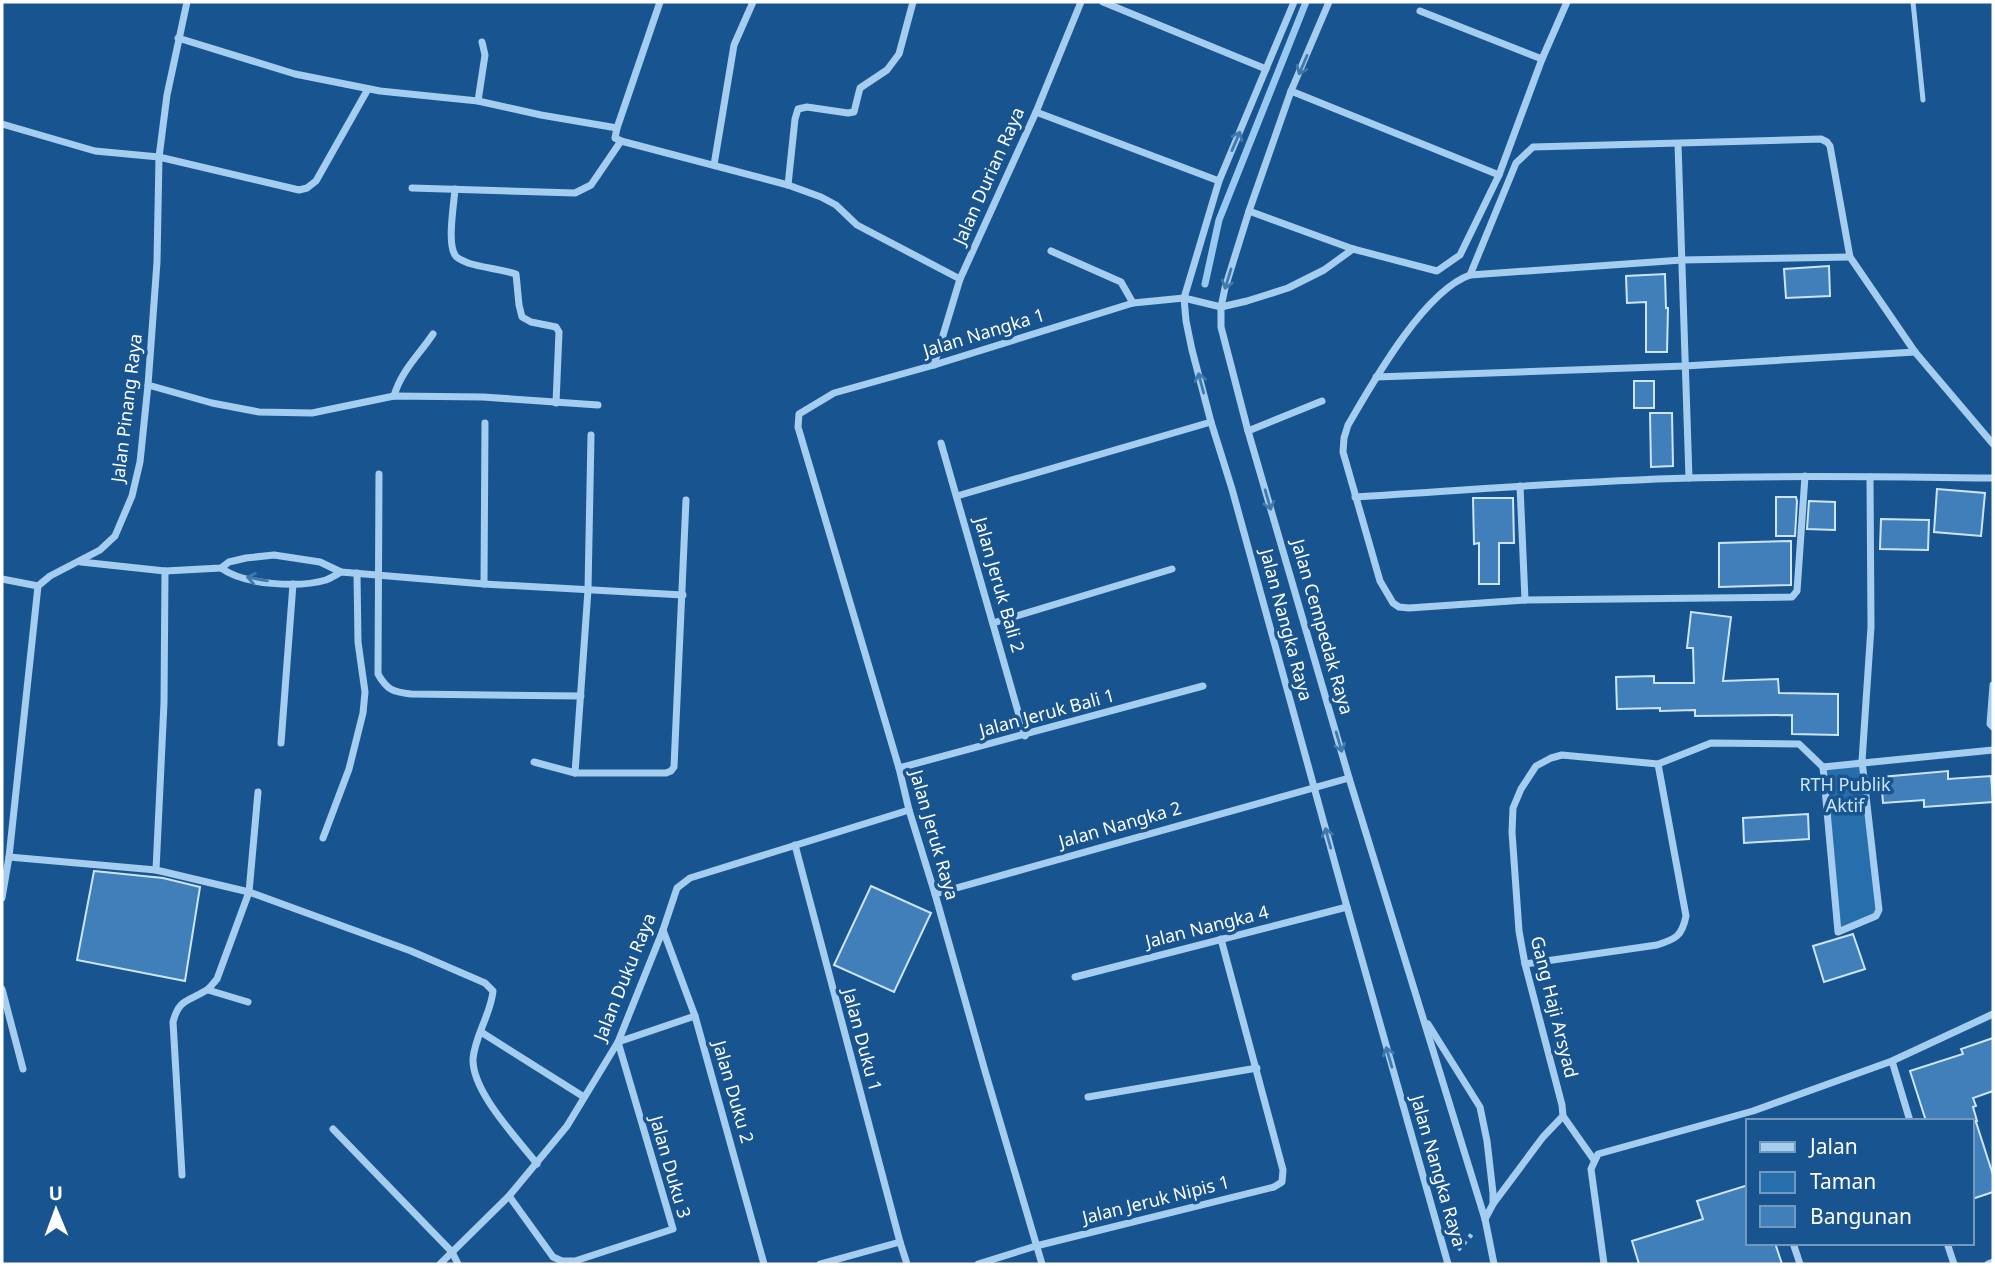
<svg xmlns="http://www.w3.org/2000/svg" width="1995" height="1266" font-family="'Noto Sans',sans-serif">
<rect width="100%" height="100%" fill="#185590"/>
<path fill="#276ead" d="M1862 758 1876 916 1838 932 1823 767Z"/>
<g fill="none" stroke-linecap="round" stroke-linejoin="round">
<path stroke="#98c9f2" stroke-width="7" d="M1205 284 1219 220 1306 2"/>
</g>
<g fill="#407fb9" stroke="#cce5fb" stroke-width="2">
<path d="M1829 266 1830 296 1786 298 1784 269Z"/>
<path d="M1665 274 1666 308H1668L1667 352H1646V302L1627 303 1626 276Z"/>
<rect x="1634" y="381" width="20" height="27"/>
<path d="M1650 413H1672L1673 466 1651 467Z"/>
<path d="M1937 489 1985 493 1981 536 1934 532Z"/>
<path d="M1776 497H1796L1797 501 1795 536H1776Z"/>
<path d="M1473 498H1513L1514 543H1499V584H1479V543L1474 544Z"/>
<path d="M1809 501 1835 502V530L1807 529Z"/>
<path d="M1881 519 1929 520 1928 550 1880 549Z"/>
<path d="M1791 541V585L1719 587V543Z"/>
<path d="M1691 612 1731 617 1723 681 1778 679 1779 693 1838 694V735L1792 734V715L1695 716V710L1660 711V708L1617 709 1616 677 1654 676V683H1694L1693 648H1687Z"/>
<path d="M1948 771V779L1991 776 1993 802 1924 807V800L1883 803 1881 777Z"/>
<path d="M1808 814 1809 839 1744 843 1743 818Z"/>
<path d="M94 871 163 878 200 887 185 981 77 960Z"/>
<path d="M871 886 931 913 894 992 834 965Z"/>
<path d="M1853 934 1865 969 1824 982 1813 946Z"/>
<path d="M1993 1038V1091L1973 1098 1976 1106 1973 1107 1977 1121H1926L1910 1071 1963 1054 1961 1049Z"/>
<path d="M1976 1122 1993 1175V1192L1972 1199V1123Z"/>
<path d="M1748 1185V1243H1775L1782 1264H1639L1632 1241 1703 1219 1697 1201Z"/>
</g>
<g fill="none" stroke-linecap="round" stroke-linejoin="round">
<path stroke="#a5cdf0" stroke-width="4.5" stroke-dasharray="3.5 5" stroke-linecap="butt" d="M1458 1250 1473 1233"/>
<path stroke="#a5cdf0" stroke-width="5" d="M1913 2 1923 100"/>
<g stroke="#a5cdf0" stroke-width="7">
<path d="M660 2 617 128 615 138 621 141 788 185 821 197 836 205 857 225 960 279"/>
<path d="M1103 2 1266 69"/>
<path d="M1294 2 1219 181 1184 298 1186 321 1192 350 1211 422 1232 489 1347 907 1448 1264"/>
<path d="M1329 2 1291 91 1249 211 1225 288 1221 307V327L1248 431 1349 778 1485 1219 1494 1264"/>
<path d="M1420 11 1542 59"/>
<path d="M178 38 295 74 380 91 478 101 485 55 482 42"/>
<path d="M1291 91 1499 175"/>
<path d="M478 101 541 115 617 128"/>
<path d="M1036 112 1219 181"/>
<path d="M2 124 95 151 159 157 299 190 307 188 316 181 368 89"/>
<path d="M1678 144 1689 478"/>
<path d="M714 165 734 45 753 2"/>
<path d="M788 185 795 119 798 109 807 107 848 113 854 112 860 88 887 70 899 54 913 2"/>
<path d="M412 188 575 193 591 185 621 141"/>
<path d="M455 189C454 204 447 243 455 255 457 259 464 261 468 263 484 268 500 269 516 274L519 305 522 317 531 322 556 327 559 332 556 403"/>
<path d="M1249 211 1353 249 1437 271 1460 255 1499 175 1542 59 1567 2"/>
<path d="M1051 251 1121 282 1133 303"/>
<path d="M1470 275 1516 163 1533 147 1821 139 1827 142 1830 146 1850 257 1915 352 1993 444"/>
<path d="M934 365 960 279 1036 112 1081 2"/>
<path d="M1376 377 1685 366 1915 352"/>
<path d="M148 385 212 403 259 412 312 413 394 396 483 397 598 405"/>
<path d="M394 396C401 371 419 355 433 334"/>
<path d="M1248 431 1322 401"/>
<path d="M591 435 588 590 575 773H666L671 771 674 767 686 500"/>
<path d="M941 443 1025 736"/>
<path d="M379 474 378 674C387 690 393 692 411 694L581 696"/>
<path d="M1805 476 1797 591 1792 597 1525 600 1409 608 1399 607 1393 603 1380 581 1343 452 1344 438 1348 425C1373 382 1424 291 1470 275L1682 260 1850 257"/>
<path d="M1520 486 1525 600"/>
<path d="M957 496 1211 422"/>
<path d="M1355 497C1467 490 1578 481 1690 478 1791 475 1892 477 1993 478"/>
<path d="M81 562 165 571 221 568 229 562 246 558 274 555 320 562 341 572 484 584 683 595"/>
<path d="M221 568C244 585 299 588 326 580 331 578 336 575 341 572"/>
<path d="M2 579 38 586"/>
<path d="M484 584 485 423"/>
<path d="M993 623 1172 569"/>
<path d="M1993 685 1990 724 1993 727"/>
<path d="M281 743 293 584"/>
<path d="M534 762 575 773"/>
<path d="M1823 767 1838 932 1876 916 1879 910 1862 761 1871 627 1870 477"/>
<path d="M1823 767 1993 750"/>
<path d="M899 768 1203 686"/>
<path d="M323 838 349 769 363 713 365 692 358 642 357 573"/>
<path d="M795 845 900 1242 907 1264"/>
<path d="M9 857 156 870 249 892 411 951 485 983 493 991C491 1014 475 1035 473 1059 472 1092 517 1138 537 1164"/>
<path d="M156 870 164 703 165 571"/>
<path d="M935 894 1349 778"/>
<path d="M2 898 9 857 38 586 50 576 100 550 115 536 132 496 140 462 148 385 157 262 159 157 167 95 187 2"/>
<path d="M663 930 695 1016 764 1264"/>
<path d="M1525 964 1657 945C1676 939 1682 936 1686 916L1658 764"/>
<path d="M1075 977 1347 907"/>
<path d="M2 989 23 1069"/>
<path d="M208 990 248 1002"/>
<path d="M1428 1024 1480 1107 1487 1141 1493 1193V1204L1485 1219"/>
<path d="M481 1032 584 1097"/>
<path d="M1892 1061 1910 1121"/>
<path d="M1088 1097 1257 1068"/>
<path d="M1563 1116 1594 1160"/>
<path d="M333 1129 452 1252 458 1264"/>
<path d="M182 1175 173 1022C179 999 187 1002 205 991 210 989 213 983 217 979L249 892 258 792"/>
<path d="M509 1196 553 1257 562 1261H575L673 1229 618 1042 695 1016"/>
<path d="M1493 1204 1543 1137 1563 1116 1562 1105 1525 964 1519 931 1512 832 1513 808 1521 789 1536 766 1551 758 1562 755 1658 764 1711 743 1799 744 1823 767"/>
<path d="M1793 1243 1800 1264"/>
<path d="M1947 1243 1954 1264"/>
<path d="M440 1264 509 1196 567 1126 618 1042 663 930 677 888 690 878 909 810"/>
<path d="M820 1264 900 1242"/>
<path d="M978 1264 1036 1246 1274 1187 1282 1182 1283 1170 1221 939"/>
<path d="M1042 1264 985 1071 935 894 909 810 899 768 798 427 799 414 834 393 934 365 1133 303 1184 298 1221 307 1247 301 1288 288 1324 270 1353 249"/>
<path d="M1604 1264 1591 1169 1598 1154 1753 1111 1892 1061 1993 1014"/>
<path d="M1988 1264 1993 1262"/>
</g>
</g>
<defs><path id="oneway-shaft" d="M-6 0H5M1.5-3L5.5 0L1.5 3" fill="none" stroke-width="1.6" stroke-linecap="round" stroke-linejoin="round" transform="scale(1.75)"/></defs>
<g stroke="#4279ad">
<use href="#oneway-shaft" transform="translate(1303 65) rotate(113)"/>
<use href="#oneway-shaft" transform="translate(1236 141) rotate(-67)"/>
<use href="#oneway-shaft" transform="translate(1228 279) rotate(107)"/>
<use href="#oneway-shaft" transform="translate(1201 383) rotate(-105)"/>
<use href="#oneway-shaft" transform="translate(1268 500) rotate(74)"/>
<use href="#oneway-shaft" transform="translate(257 579) rotate(-170)"/>
<use href="#oneway-shaft" transform="translate(1339 742) rotate(74)"/>
<use href="#oneway-shaft" transform="translate(1328 838) rotate(-105)"/>
<use href="#oneway-shaft" transform="translate(1389 1057) rotate(-106)"/>
</g>
<g text-anchor="middle" stroke-width="7" stroke-linejoin="round" paint-order="stroke">
<g font-size="18" fill="#fff" stroke="#185590">
<text transform="translate(989 176) rotate(-66)" y="6">Jalan Durian Raya</text>
<text transform="translate(984 333) rotate(-17)" y="6">Jalan Nangka 1</text>
<text transform="translate(127 408) rotate(-83)" y="6">Jalan Pinang Raya</text>
<text transform="translate(999 585) rotate(74)" y="6">Jalan Jeruk Bali 2</text>
<text transform="translate(1286 625) rotate(75)" y="6">Jalan Nangka Raya</text>
<text transform="translate(1322 627) rotate(74)" y="6">Jalan Cempedak Raya</text>
<text transform="translate(1047 713) rotate(-15)" y="6">Jalan Jeruk Bali 1</text>
<text transform="translate(1120 825) rotate(-16)" y="6">Jalan Nangka 2</text>
<text transform="translate(934 835) rotate(74)" y="6">Jalan Jeruk Raya</text>
<text transform="translate(1207 927) rotate(-14)" y="6">Jalan Nangka 4</text>
<text transform="translate(625 977) rotate(-68)" y="6">Jalan Duku Raya</text>
<text transform="translate(1554 1007) rotate(76)" y="6">Gang Haji Arsyad</text>
<text transform="translate(862 1040) rotate(75)" y="6">Jalan Duku 1</text>
<text transform="translate(733 1092) rotate(74)" y="6">Jalan Duku 2</text>
<text transform="translate(670 1167) rotate(74)" y="6">Jalan Duku 3</text>
<text transform="translate(1438 1171) rotate(74)" y="6">Jalan Nangka Raya</text>
<text transform="translate(1156 1200) rotate(-14)" y="6">Jalan Jeruk Nipis 1</text>
</g>
<g font-size="18" fill="#cce5fb" stroke="#185590">
<text x="1845" y="791">RTH Publik<tspan x="1845" dy="21">Aktif</tspan></text>
</g>
</g>
<rect width="1995" height="1266" fill="none" stroke="#ffffff" stroke-width="7"/>
<rect x="1746" y="1119" width="228" height="126" fill="#185590" stroke="#7499bc" stroke-width="2"/>
<rect x="1760" y="1142" width="35" height="10" fill="#a5cdf0" stroke="#7499bc" stroke-width="2"/>
<text x="1810" y="1154" font-size="21" fill="#ffffff">Jalan</text>
<rect x="1760" y="1172" width="35" height="21" fill="#276ead" stroke="#7499bc" stroke-width="2"/>
<text x="1810" y="1189" font-size="21" fill="#ffffff">Taman</text>
<rect x="1760" y="1206" width="35" height="21" fill="#407fb9" stroke="#7499bc" stroke-width="2"/>
<text x="1810" y="1224" font-size="21" fill="#ffffff">Bangunan</text>
<g transform="translate(56 1210) rotate(359)" stroke="#185590" stroke-width="5" paint-order="stroke">
<path d="M0-5L12 26L0 18L-12 26Z" fill="#ffffff"/>
<text y="-10" font-size="19" font-weight="bold" text-anchor="middle" fill="#ffffff">U</text>
</g>
</svg>
